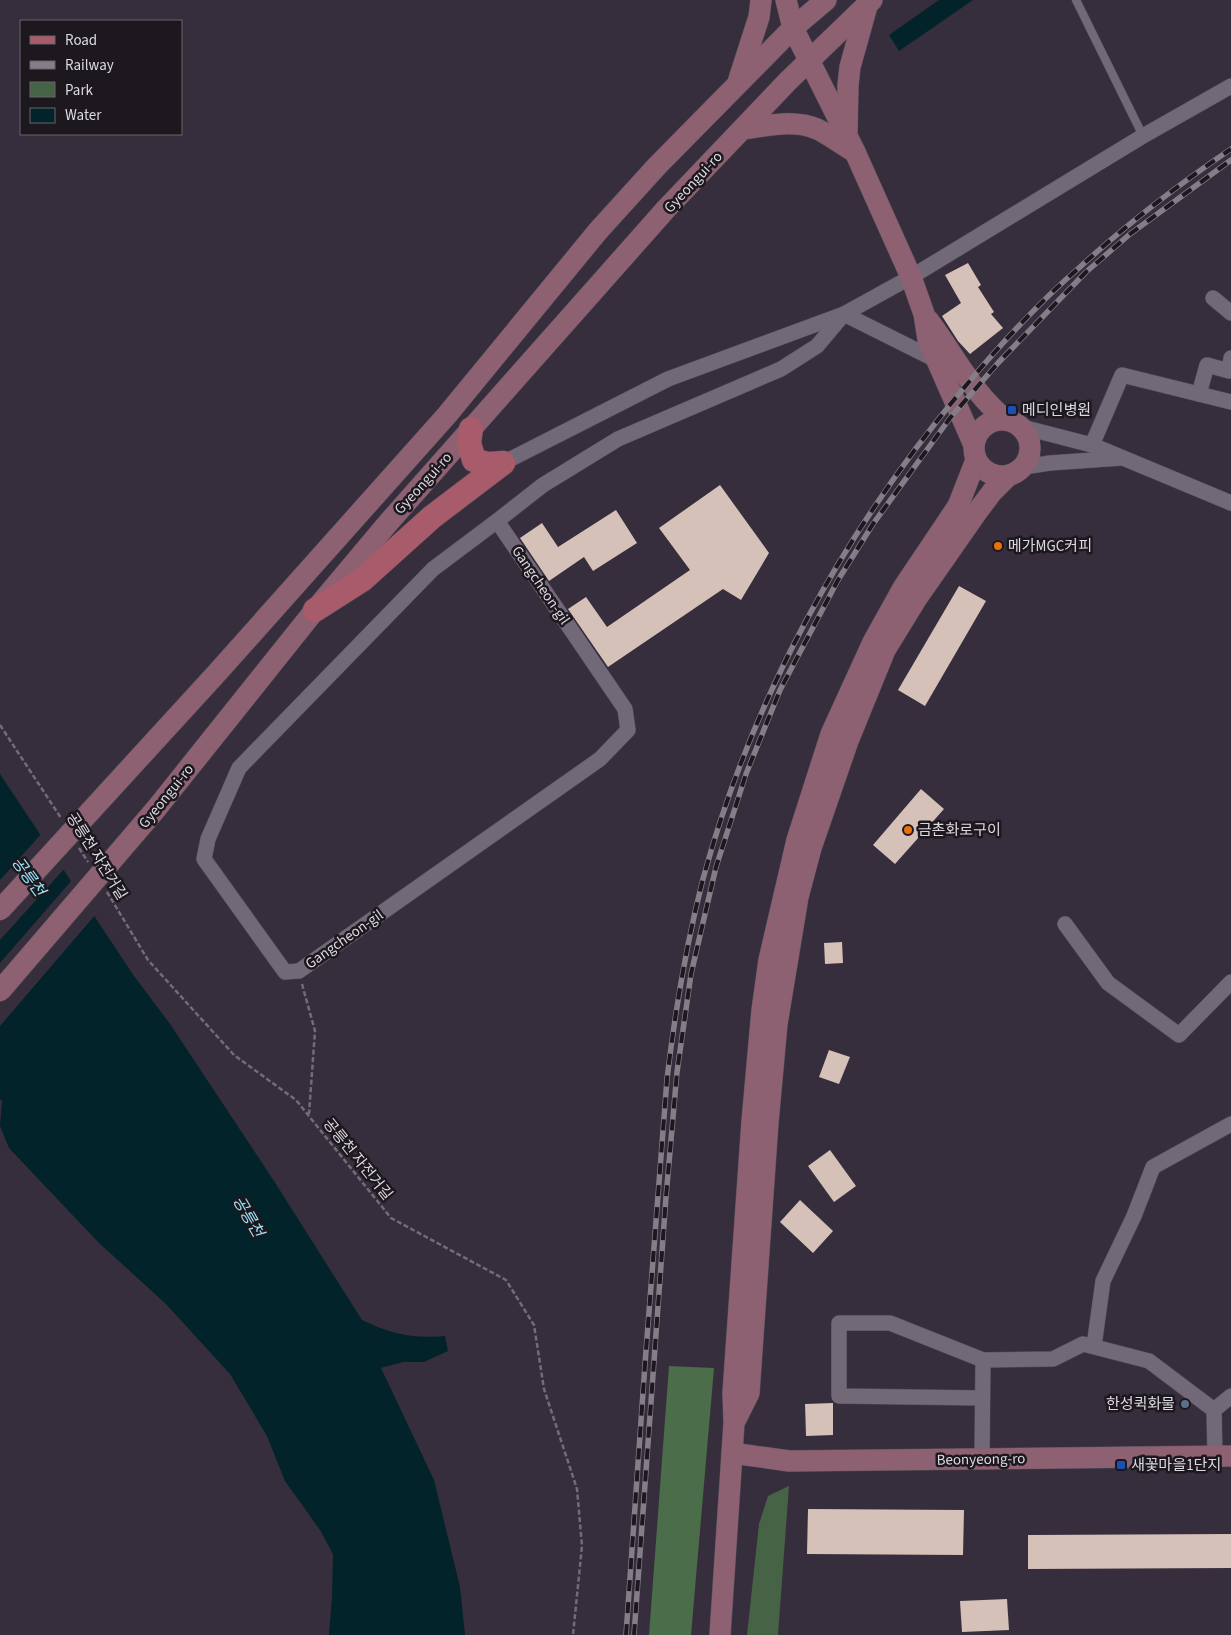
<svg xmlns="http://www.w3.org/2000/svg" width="1231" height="1635" font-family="'Source Sans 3','Noto Sans KR',sans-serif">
<rect width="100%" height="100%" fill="#362e3c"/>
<path fill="#476346" d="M789 1486 778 1635H747L759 1524 768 1496Z"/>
<path fill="#4b6d4a" d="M669 1366 714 1368 691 1635H649Z"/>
<g fill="#02232a">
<path d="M939 0H973L899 51 889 35Z"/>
<path d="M0 774 134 976 170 1024 274 1181 362 1320C391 1334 413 1339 445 1336L448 1351 424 1362H403L381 1368 434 1480 460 1587 465 1635H329L332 1597 333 1554 320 1530 285 1481 267 1436 230 1374 166 1304 98 1242 9 1148 0 1126 2 1101 0 1099Z"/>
</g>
<g fill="#362e3c">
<path d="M42 833 65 868 0 940V880Z"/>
<path d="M73 879 96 914 0 1026V963Z"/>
</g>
<g fill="#d5c1b8">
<path d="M968 263 981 285 978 287 994 312 991 314 1003 328 970 354 958 341 942 316 961 303 945 275Z"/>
<path d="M720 485 769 553 741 600 723 589 608 667 568 609 586 597 607 627 690 570 659 528Z"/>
<path d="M616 510 637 543 593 571 584 557 549 581 520 538 542 523 558 547Z"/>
<path d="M959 586 986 601 925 706 898 690Z"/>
<path d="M921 789 944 809 895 864 873 845Z"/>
<path d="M842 942 843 963 825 964 824 943Z"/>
<path d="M829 1050 850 1057 839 1084 819 1077Z"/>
<path d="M830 1150 856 1186 834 1202 808 1166Z"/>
<path d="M800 1200 833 1231 813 1253 780 1222Z"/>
<path d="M833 1403V1435L806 1436 805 1404Z"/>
<path d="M808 1509 964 1510 963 1555 807 1554Z"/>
<path d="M1231 1534V1568L1028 1569V1535Z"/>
<path d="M1007 1599 1009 1630 962 1632 960 1601Z"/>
</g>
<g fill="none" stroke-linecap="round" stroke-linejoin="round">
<defs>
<path id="lane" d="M1076 0 1143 136"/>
<g id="street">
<path d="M1213 298 1231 313"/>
<path d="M1199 394 1207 365 1229 371 1231 358"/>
<path d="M1022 427 1092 445 1231 503"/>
<path d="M1092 445 1122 375 1231 402"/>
<path d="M503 463 668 379 844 314 911 277 1143 136 1231 86"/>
<path d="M1024 467 1050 463 1122 458"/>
<path d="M497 521 433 569 239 768 208 839 204 859 285 972 299 971 600 759 628 730 625 709 497 521 543 485 618 439 781 369 817 346 844 314 936 360"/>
<path d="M1065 924 1108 983 1179 1035 1231 982"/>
<path d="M1094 1346 1103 1281 1134 1216 1153 1167 1231 1124"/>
<path d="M983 1360 1053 1359 1083 1344 1149 1361 1214 1410 1231 1396"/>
<path d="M982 1398 839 1396V1323H890L983 1360 982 1458"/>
<path d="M1214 1410 1215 1456"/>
</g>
<g id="secondary">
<path d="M786 0 793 28 855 152 911 277 924 314 928 340 974 445"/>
<path d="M739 79 759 17 761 0"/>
<path d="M743 129C767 126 794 119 817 129 830 135 842 145 855 152"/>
<path d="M847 132 848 85 850 67 867 6"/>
<path d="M928 320C954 354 972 393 1006 420"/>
<circle cx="1002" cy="448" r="28"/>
<path d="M108 792 216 674 447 415 598 231 657 166 793 28 826 0"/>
<path d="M156 809 315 610 388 523 666 209 788 81 872 0"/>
<path d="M736 1419 749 1393 768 1123 777 1024 798 897 811 848 848 741 885 650 917 598 977 512 992 492 1008 476"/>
<path d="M732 1453 789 1461 1231 1456"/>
<path d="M720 1635 734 1423 733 1393 752 1121 762 1010 769 960 797 840 831 734 873 642 903 588 958 506 976 460"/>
</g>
<g id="primary">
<path d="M471 429 469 443 474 460 487 464 503 463"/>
<path d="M315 610 362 580 432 517 503 463"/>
</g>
</defs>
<use href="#lane" stroke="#534d58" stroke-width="9"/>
<use href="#street" stroke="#534d58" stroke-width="16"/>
<use href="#secondary" stroke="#534d58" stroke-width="22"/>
<use href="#primary" stroke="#534d58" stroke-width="25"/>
<g stroke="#726c78" stroke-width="2.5" stroke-dasharray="5 2.5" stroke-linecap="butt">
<path d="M0 725 61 818"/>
<path d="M79 848 88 862"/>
<path d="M107 892 148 960 234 1055 296 1100 391 1218 506 1280 534 1325 544 1389 577 1489 582 1546 573 1635"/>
<path d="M302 984 315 1031 309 1114"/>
</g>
<use href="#lane" stroke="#716878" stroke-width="8"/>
<use href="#street" stroke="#716878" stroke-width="15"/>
<use href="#secondary" stroke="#8d6171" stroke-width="21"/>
<use href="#primary" stroke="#a85b6a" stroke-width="24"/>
<defs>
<g id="rail">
<path d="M626 1635 645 1364 667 1079C675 1012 686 945 703 879 752 699 843 532 963 389 999 346 1037 304 1080 267 1127 224 1178 185 1231 149"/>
<path d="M634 1635 666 1197 677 1072 691 974 716 867 746 774 780 690 838 580 873 524 950 418 998 363 1086 272 1130 234 1231 160"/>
</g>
</defs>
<use href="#rail" stroke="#847e89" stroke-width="5.5"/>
<use href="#rail" stroke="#1c181e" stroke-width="4" stroke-dasharray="11" stroke-linecap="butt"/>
<defs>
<g id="secondary-bridge">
<path d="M0 910 108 792"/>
<path d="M0 991 156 809"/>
</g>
</defs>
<use href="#secondary-bridge" stroke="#534d58" stroke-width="22" stroke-linecap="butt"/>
<use href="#secondary-bridge" stroke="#8d6171" stroke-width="21"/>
</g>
<g fill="#1a4fb4" stroke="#1c181e" stroke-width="2">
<rect x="1007" y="405" width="10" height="10" rx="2.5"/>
<rect x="1116" y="1460" width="10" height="10" rx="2.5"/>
</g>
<g fill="#e8710a" stroke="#1c181e" stroke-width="2">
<circle cx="998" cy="546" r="5"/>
<circle cx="908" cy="830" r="5"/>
</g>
<circle fill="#5c6f8a" stroke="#1c181e" stroke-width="2" cx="1185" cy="1404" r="5"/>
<g text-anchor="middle" stroke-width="5" stroke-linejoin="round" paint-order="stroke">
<g font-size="15" fill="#ddd9e1" stroke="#1c181e">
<text transform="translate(693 182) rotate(-47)" y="5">Gyeongui-ro</text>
<text transform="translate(423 483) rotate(-48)" y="5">Gyeongui-ro</text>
<text transform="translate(541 585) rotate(56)" y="5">Gangcheon-gil</text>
<text transform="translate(166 796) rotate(-51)" y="5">Gyeongui-ro</text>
<text transform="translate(97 856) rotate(58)" y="5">공릉천 자전거길</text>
<text transform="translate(344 939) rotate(-35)" y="5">Gangcheon-gil</text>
<text transform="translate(358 1159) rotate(51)" y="5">공릉천 자전거길</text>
<text transform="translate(981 1459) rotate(-1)" y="5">Beonyeong-ro</text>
</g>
<g font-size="15" fill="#ddd9e1" stroke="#1c181e" text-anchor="start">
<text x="1022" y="415">메디인병원</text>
<text x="1008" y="551">메가MGC커피</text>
<text x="918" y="835">금촌화로구이</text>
<text x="1175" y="1409" text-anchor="end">한성퀵화물</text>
<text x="1131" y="1470">새꽃마을1단지</text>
</g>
<g font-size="16" font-style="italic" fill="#9ae3f7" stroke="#1c181e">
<text transform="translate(29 876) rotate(54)" y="6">공릉천</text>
<text transform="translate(249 1216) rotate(60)" y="6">공릉천</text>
</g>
</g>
<rect x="20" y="20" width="162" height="115" fill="#1c181e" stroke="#69656c"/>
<rect x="30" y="36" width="25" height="8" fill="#a85b6a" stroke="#69656c"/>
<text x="65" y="45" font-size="15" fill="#ddd9e1">Road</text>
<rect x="30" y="61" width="25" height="8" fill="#847e89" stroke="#69656c"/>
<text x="65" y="70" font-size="15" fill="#ddd9e1">Railway</text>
<rect x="30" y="82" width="25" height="15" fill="#476346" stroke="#69656c"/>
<text x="65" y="95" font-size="15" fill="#ddd9e1">Park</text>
<rect x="30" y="108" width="25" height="15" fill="#02232a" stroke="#69656c"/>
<text x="65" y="120" font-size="15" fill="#ddd9e1">Water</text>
</svg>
